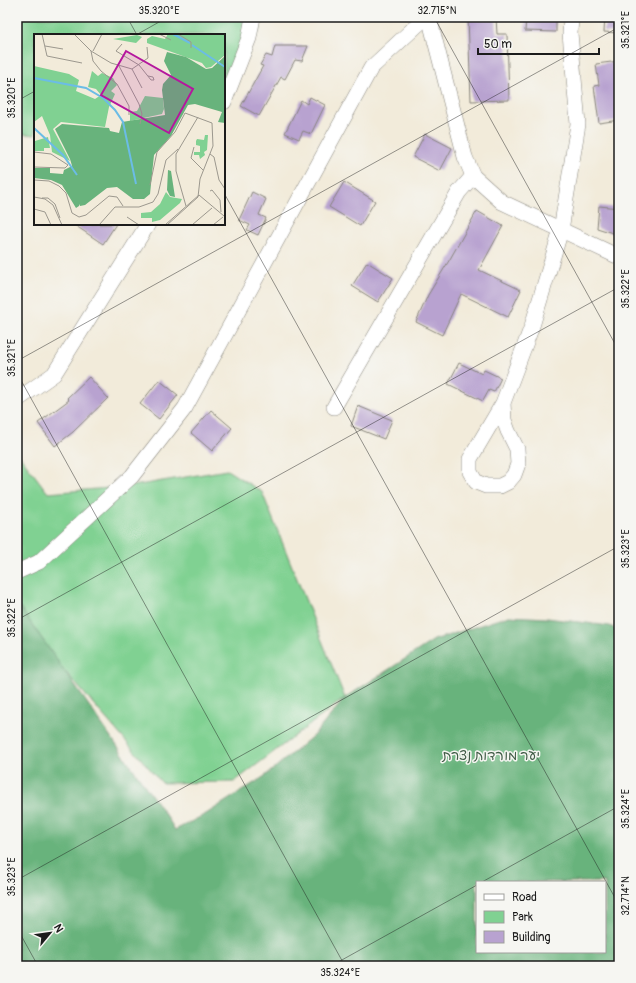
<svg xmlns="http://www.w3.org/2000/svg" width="636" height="983" font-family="Pangolin,'Playpen Sans Hebrew',sans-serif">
<rect width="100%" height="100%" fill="#f6f6f2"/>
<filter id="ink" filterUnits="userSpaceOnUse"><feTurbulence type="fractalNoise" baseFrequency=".025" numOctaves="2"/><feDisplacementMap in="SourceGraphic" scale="8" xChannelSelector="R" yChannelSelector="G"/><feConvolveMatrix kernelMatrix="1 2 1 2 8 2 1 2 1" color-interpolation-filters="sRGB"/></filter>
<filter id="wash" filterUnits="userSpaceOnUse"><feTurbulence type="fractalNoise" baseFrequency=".012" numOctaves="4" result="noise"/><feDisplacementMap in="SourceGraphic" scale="16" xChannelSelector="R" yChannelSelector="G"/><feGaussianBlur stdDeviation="0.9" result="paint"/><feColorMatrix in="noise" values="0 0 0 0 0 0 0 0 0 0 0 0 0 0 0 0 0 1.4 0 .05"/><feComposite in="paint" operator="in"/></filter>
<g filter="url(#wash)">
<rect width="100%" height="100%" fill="#f2ebda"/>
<g fill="#80d192" stroke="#4e7657">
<path d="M17 17H258L260 29 224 80V35H35V135L24 134 17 135Z"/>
<path d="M17 452 48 493 133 486 227 470 262 492 345 698 234 782 162 783 17 616Z"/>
</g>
<path fill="#68b37c" stroke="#42684c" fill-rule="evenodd" d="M17 603 169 820 175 830 206 814 265 776 314 735 345 698 434 640 509 616 547 618 610 626 619 631V966H17ZM477 882H605V952H477Z"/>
<g id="blocks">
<g fill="#b8a2d0">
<path d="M468 17H496L497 34H507L509 100 471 101Z"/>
<path d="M526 17H556V32L525 31Z"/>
<path d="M605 17H619V33L604 32Z"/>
<path d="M275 46H308L302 61 295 60 285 79 281 77 259 116 241 106 263 66 260 65 266 55 272 57Z"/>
<path d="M619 61V103L617 104 619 120 599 123 594 86 599 85 596 64Z"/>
<path d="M310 97 325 105 311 134 303 131 299 139 285 133 301 100 307 104Z"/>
<path d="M425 134 452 148 440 171 413 157Z"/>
<path d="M344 182 375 201 360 226 329 207Z"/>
<path d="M252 192 266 199 259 215 266 218 258 235 247 230 250 225 239 220Z"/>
<path d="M599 206 619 208V235L597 228Z"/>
<path d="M477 211 503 226 479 270 521 290 508 317 461 294 442 335 416 322 428 295 450 259Z"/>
<path d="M73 224H116L103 244Z"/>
<path d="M367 262 393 278 378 302 352 286Z"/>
<path d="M459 363 482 374 484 370 501 378 494 392 489 390 483 401 448 384Z"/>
<path d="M89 377 108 398 73 432 55 446 38 423 69 400 67 398Z"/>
<path d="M159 380 178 395 159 419 140 404Z"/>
<path d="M358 406 392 420 384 439 351 426Z"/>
<path d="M211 410 232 428 212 451 191 433Z"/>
</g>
</g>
</g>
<g filter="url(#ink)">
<use href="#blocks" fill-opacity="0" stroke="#87847b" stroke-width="1"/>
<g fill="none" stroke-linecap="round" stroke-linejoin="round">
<defs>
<g id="street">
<path d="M429 17 465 157 473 176 502 202 619 257"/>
<path d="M224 102 249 38 253 17"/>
<path d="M17 400 54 374 148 224"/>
<path d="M503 403 504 420 508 431 517 449 518 464 514 475 508 482 500 486H486L476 482 470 472V459L503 403 532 326 561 230 578 124 570 33 571 17"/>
<path d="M334 407 459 192 473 176"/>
<path d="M17 572 39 562 132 476 185 408 371 68 426 17"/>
</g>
</defs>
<use href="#street" stroke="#87847b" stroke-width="16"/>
<use href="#street" stroke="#fff" stroke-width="15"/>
</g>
</g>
<path fill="none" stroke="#1c1c1c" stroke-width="1" stroke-opacity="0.45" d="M127 17 137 35M434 17 619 351M136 35 168 17M17 101 35 91M224 193 619 905M17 361 619 27M17 373 345 966M17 620 619 287M17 880 619 546M482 882 619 806M17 928 38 966M331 966 477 885"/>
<g text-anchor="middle" stroke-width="3" stroke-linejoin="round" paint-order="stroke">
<g font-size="14" fill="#3f5b45" stroke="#f6f6f2">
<text x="491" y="760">יער מורדות נצרת</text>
</g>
</g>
<g transform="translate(34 34)">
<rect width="191" height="191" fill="#f2ebda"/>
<path d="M134 0H191V21L177 33 172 34 168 29 113 9V5L118 2 131 5ZM103 1 108 3 102 9 79 5ZM0 32 35 40 45 46 42 57 61 65 67 61 62 55 54 53 58 37 64 42 68 39 79 44 83 51 77 57 81 60 75 73 71 93 27 88 19 95 36 127 18 118 16 101 8 82 0 88ZM111 62 129 64 130 75 128 80 96 87V78L103 77ZM171 101H174L173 116 170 118 171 121 166 125 165 121H160V118H166V112L162 111V107L163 105 170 106ZM14 103 16 114H10V117H0L1 107ZM132 158 136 163 148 165 146 169 126 186 118 188V184H107V179L117 178 126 170Z" fill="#80d192"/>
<path d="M133 18 152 23 172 35 178 34 191 22V89L184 88 188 78 161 70 154 71 137 102 120 121 116 160 110 165H99L83 153 73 154 51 171 46 172 45 170V172L42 174 28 151 17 146 0 144V134H16V139L29 140 30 136 38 132 39 135 36 125 21 95 28 90 75 94 76 97 85 99 88 88 131 81 128 56 129 50 137 41 130 27ZM134 136 137 137 141 163 136 162 133 156Z" fill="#68b37c"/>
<path fill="none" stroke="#6bbce6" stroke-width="2" d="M139 0 156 9M158 11 191 33M0 44 52 54 69 64 81 76 89 88 102 150M0 94 29 121 43 141"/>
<path fill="none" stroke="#9c988e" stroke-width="1" d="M8 0 13 22 48 29M40 0 57 17 59 27 67 37 83 50 95 72V81M125 0 137 6M144 0 157 8V14M88 10 82 17 105 31 117 46H120L119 43 114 42M11 12 29 15M57 17 77 29 98 35 114 24 113 13M59 17 68 0M85 32 105 70 108 80 106 90M98 35 108 54M160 113 157 124 169 136M0 118 17 120 34 131 31 134 0 133M176 120 180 123 185 146 191 155M0 146 15 147 25 152 32 159 38 179 45 183 52 181 75 162 83 163 89 172M116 151 123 118 141 98 151 79 178 89 179 112 166 145 164 163 133 191M176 157 178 156 186 166 187 178M165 161 190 182M0 163 11 165 19 171 28 191M8 164H14L21 170 26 184M152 172 142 137V120L164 83M0 175 11 178 17 191M93 183 105 191M65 191 81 173H105L119 168 124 160 132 126 144 115M131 191 165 161M158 191 178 174M179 191 189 183"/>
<path fill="#b5179e" fill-opacity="0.15" stroke="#b5179e" stroke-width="2" d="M92 17 159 55 135 99 67 61Z"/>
<rect width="191" height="191" fill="none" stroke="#1c1c1c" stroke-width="2"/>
</g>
<rect width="636" height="983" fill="none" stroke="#f6f6f2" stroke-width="44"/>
<rect x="476" y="881" width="130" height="72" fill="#f6f6f2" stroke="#9f9f9c"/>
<rect x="484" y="894" width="20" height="6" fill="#ffffff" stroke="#9f9f9c"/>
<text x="512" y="901" font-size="12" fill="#1c1c1c">Road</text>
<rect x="484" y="911" width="20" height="12" fill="#80d192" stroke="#9f9f9c"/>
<text x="512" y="921" font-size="12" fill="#1c1c1c">Park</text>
<rect x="484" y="931" width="20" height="12" fill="#b8a2d0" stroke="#9f9f9c"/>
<text x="512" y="941" font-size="12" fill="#1c1c1c">Building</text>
<g transform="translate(50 933) rotate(61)" stroke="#f6f6f2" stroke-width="3" paint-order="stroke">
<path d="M0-3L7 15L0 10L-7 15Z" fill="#1c1c1c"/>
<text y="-6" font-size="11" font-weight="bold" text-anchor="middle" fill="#1c1c1c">N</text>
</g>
<path d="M478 48v6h121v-6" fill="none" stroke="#1c1c1c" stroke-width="2"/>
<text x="484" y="48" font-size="12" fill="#1c1c1c" stroke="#f6f6f2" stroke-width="3" paint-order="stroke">50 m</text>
<rect x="22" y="22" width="592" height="939" fill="none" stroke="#1c1c1c" stroke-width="1.5"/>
<g font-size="10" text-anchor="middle" fill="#1c1c1c">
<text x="159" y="14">35.320°E</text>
<text x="437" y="14">32.715°N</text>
<text transform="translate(625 30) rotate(-90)" y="4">35.321°E</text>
<text transform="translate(11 98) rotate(-90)" y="4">35.320°E</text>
<text transform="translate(625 289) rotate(-90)" y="4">35.322°E</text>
<text transform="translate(11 358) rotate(-90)" y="4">35.321°E</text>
<text transform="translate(625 549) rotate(-90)" y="4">35.323°E</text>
<text transform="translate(11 618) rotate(-90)" y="4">35.322°E</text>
<text transform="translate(625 809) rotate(-90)" y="4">35.324°E</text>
<text transform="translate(11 877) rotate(-90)" y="4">35.323°E</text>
<text transform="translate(625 896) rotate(-90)" y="4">32.714°N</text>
<text x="340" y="976">35.324°E</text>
</g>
</svg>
